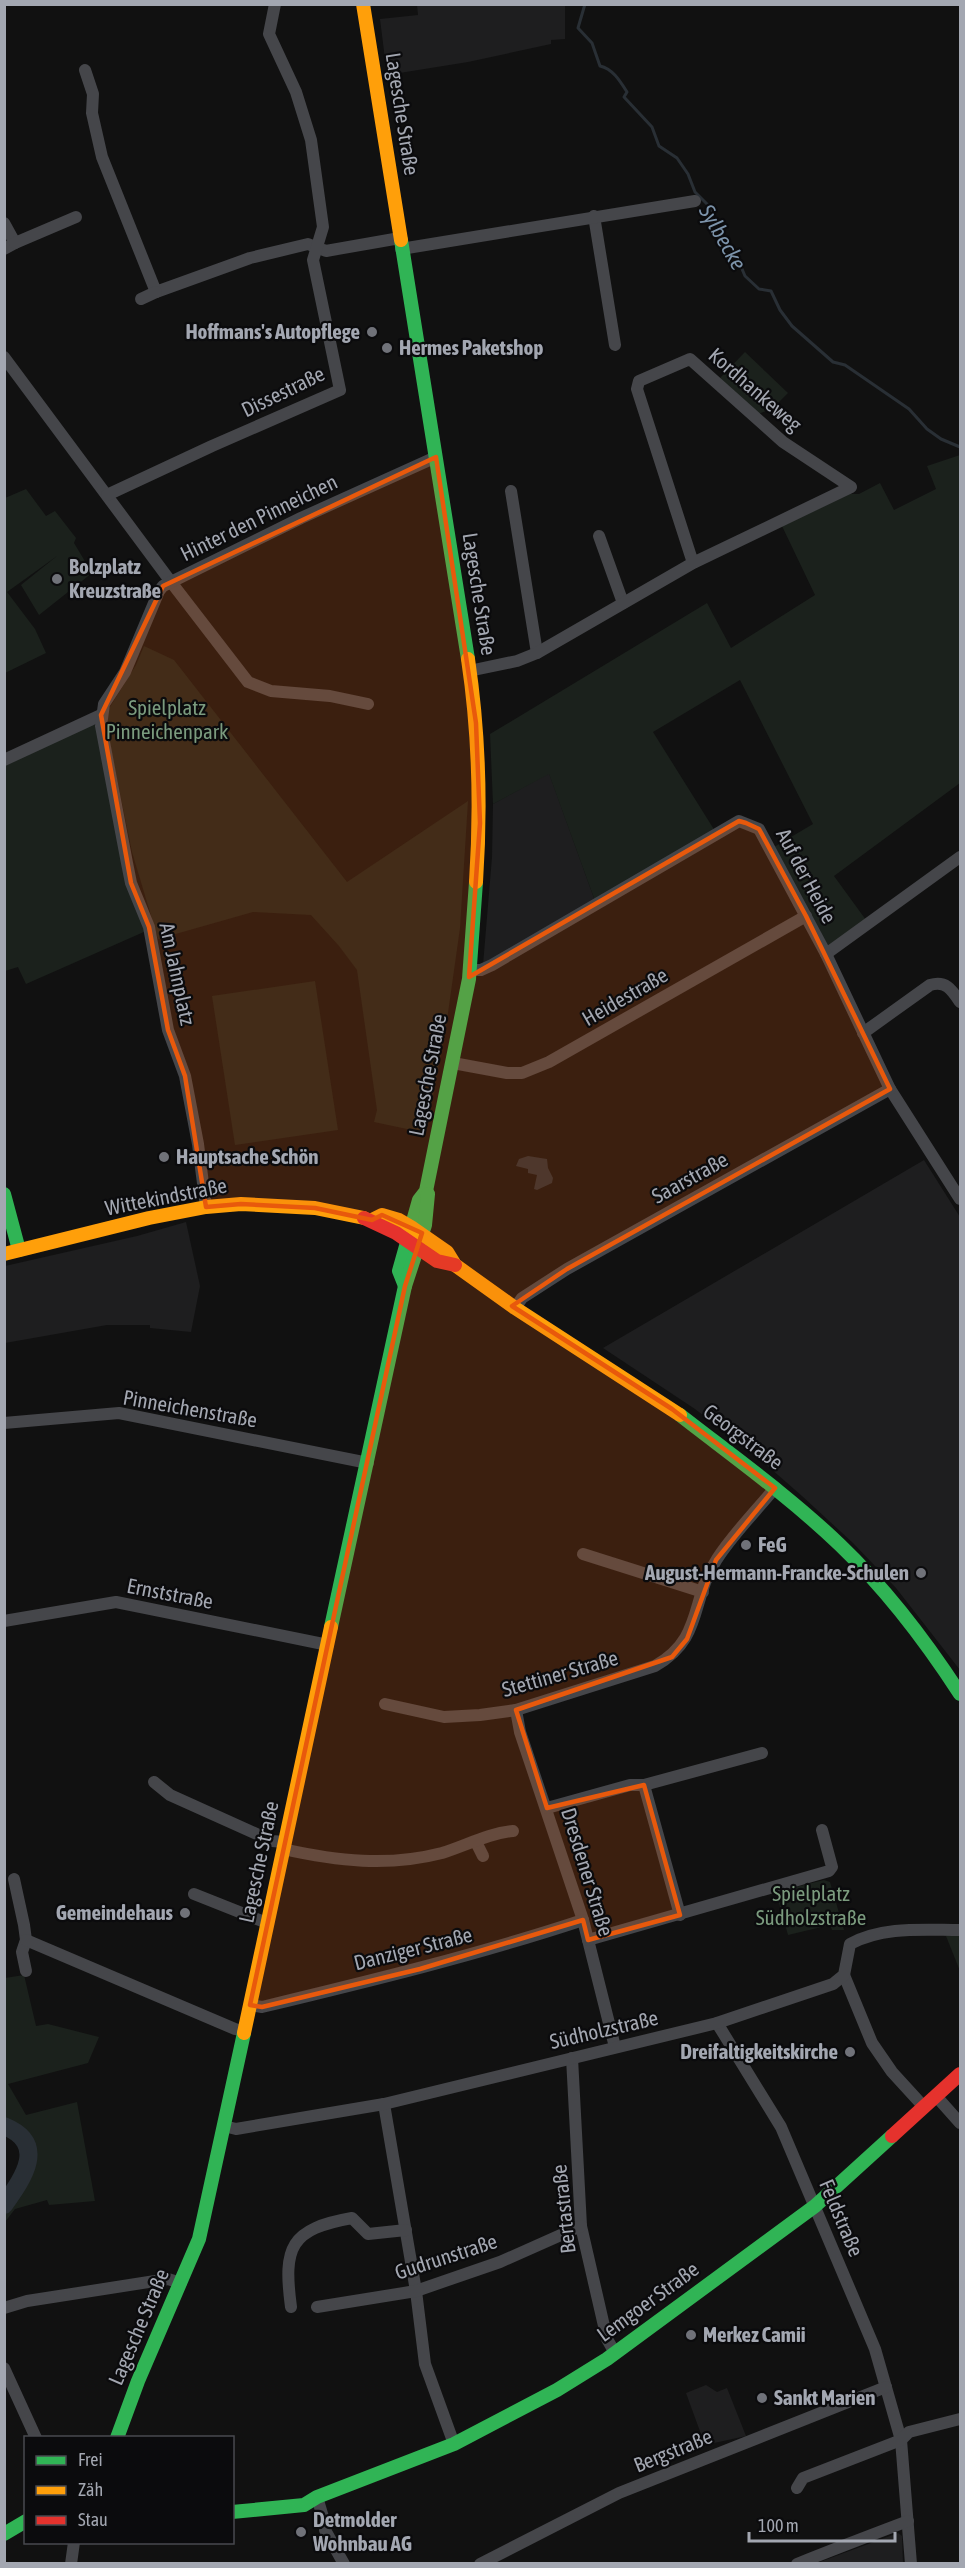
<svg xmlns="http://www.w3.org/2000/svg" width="965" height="2568" font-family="'Asap Condensed',sans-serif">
<rect width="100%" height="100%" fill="#111"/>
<g fill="#1e1e1f">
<path d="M417 5H565V39L551 40V44L468 62 387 75 380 19 418 15Z"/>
<path d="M549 773 595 901 483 965 492 857 493 804Z"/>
<path d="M924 1160 960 1217V1670L896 1588 853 1543 802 1496 754 1454 695 1409 603 1348Z"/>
<path d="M186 1222 200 1286 191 1332 150 1328V1325H107L5 1343V1266L137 1236Z"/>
<path d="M706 2385 717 2392 727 2388 746 2436 705 2445 686 2393Z"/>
<path d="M898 2533 902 2536 903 2563H817Z"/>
</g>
<g fill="#1b211c">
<path d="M745 352 788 393 772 409 758 414 719 379Z"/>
<path d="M960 455V783L834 876 866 920 828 946 774 847 813 824 740 680 653 732 715 831 595 901 549 774 493 804 490 734 707 603 731 648 815 595 782 526 850 494H859L880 483 894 510 936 489 927 466Z"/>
<path d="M26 489 46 516 55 511 76 538 74 543 92 573 39 615 21 585 57 556 7 592 35 629 46 653 5 673V498Z"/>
<path d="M144 646 174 660 347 882 468 801 460 928 446 1027 426 1133 374 1122 377 1110 357 970 339 946 311 915 253 912 158 939 132 852 107 730 108 710 136 665Z"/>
<path d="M90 724 96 725 146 931 26 984 18 967 5 971V766Z"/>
<path d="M315 981 338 1130 235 1145 212 996Z"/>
<path d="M824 1880 830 1882 844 1930H832L830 1925 788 1935 776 1892Z"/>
<path d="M960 1935V1971L946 1936Z"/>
<path d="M24 1975 36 2026 48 2024 99 2037 88 2063 8 2084 26 2115 77 2102 95 2201 49 2205 47 2200 15 2209 5 2222C4 2191 44 2185 31 2137L4 2116 5 1978Z"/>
</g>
<path fill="#292f35" d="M528 1156 547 1159 548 1168 553 1178 552 1183 537 1190 534 1189 537 1175 528 1173V1169L516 1166 519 1159Z"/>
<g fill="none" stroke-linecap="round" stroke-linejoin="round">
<path stroke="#292f35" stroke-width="3" d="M585 4 578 28 592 43 600 66C613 69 620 81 627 92L624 97 652 127 659 146 677 158 688 174 695 192 711 208 717 230 734 250 745 276 759 289 771 291 780 310 792 326 833 362 845 365 909 409 927 429 941 439 960 447"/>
<path stroke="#292f35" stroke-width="18" d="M4 2126C48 2144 23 2178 4 2205"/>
<g stroke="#45464a" stroke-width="12">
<path d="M85 70 93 94 92 113 102 157 156 292 250 258 308 244 326 251 400 238"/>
<path d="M594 216 615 345"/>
<path d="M4 223 15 243 4 249"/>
<path d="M15 243 76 217"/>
<path d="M401 249 695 201"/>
<path d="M141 299 156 292"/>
<path d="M4 357 171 582 248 682 271 691 330 696 368 704"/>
<path d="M511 491 537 653"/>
<path d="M107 495 212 446 340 390 313 260 323 227 311 140 296 92 269 34 275 4"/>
<path d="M599 536 623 603"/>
<path d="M469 671 517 661 537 653 693 563 851 487 783 442 690 359 639 381 637 389 693 563"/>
<path d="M4 760 101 715"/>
<path d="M826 954 960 857"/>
<path d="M469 970H481L492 965 739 821 759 829 826 954 890 1089 960 1199"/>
<path d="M863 1033 930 985C946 980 952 990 960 1002"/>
<path d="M453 1063 507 1073H522L549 1062 806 916"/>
<path d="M206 1207 198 1144 185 1076 168 1030 149 927 131 883 127 863 101 726 104 704 125 672 159 591 163 586 301 518 436 457"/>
<path d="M515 1308 522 1298 567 1269 890 1089"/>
<path d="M4 1423 119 1413 368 1463"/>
<path d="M583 1554 703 1592"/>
<path d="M4 1621 116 1602 328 1645"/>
<path d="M385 1704 444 1717 480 1715 516 1710 655 1666C704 1639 690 1599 717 1559 733 1534 756 1511 775 1488"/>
<path d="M516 1710 520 1732 583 1920 615 2047"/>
<path d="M154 1782 170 1795 272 1841 284 1842"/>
<path d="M644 1785 680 1915"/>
<path d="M547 1808 630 1785H644L762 1753"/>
<path d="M476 1842 483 1856"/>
<path d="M283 1849C337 1861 388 1867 442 1853 465 1846 489 1833 513 1831"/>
<path d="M14 1879 24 1925 26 1940 22 1952 26 1971"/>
<path d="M194 1894 267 1923"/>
<path d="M26 1940 235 2029 244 2031"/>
<path d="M588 1940 829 1871 832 1867 822 1830"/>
<path d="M844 1975 872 2043 892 2072 924 2107"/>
<path d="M250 2005 262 2007C370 1981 477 1955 583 1920"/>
<path d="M717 2023 781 2127 875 2349 901 2440 911 2564"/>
<path d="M572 2058 581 2226 607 2339 615 2353"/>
<path d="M936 2096 960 2123"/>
<path d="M384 2104 416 2291 425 2364 454 2444"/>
<path d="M224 2126 236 2129 384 2104 717 2023 833 1984 844 1975 850 1944C883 1926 923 1930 960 1930"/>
<path d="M291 2307C283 2247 290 2229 352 2218L368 2234 406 2230"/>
<path d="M317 2307 416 2291 500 2262 581 2226"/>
<path d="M4 2308 27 2301 168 2279 181 2283"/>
<path d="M4 2368 36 2438"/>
<path d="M797 2488 803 2478 901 2440 909 2432 960 2419"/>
<path d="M317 2497 325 2524V2530L344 2564"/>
<path d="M71 2564 74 2542"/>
<path d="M480 2564 619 2493 886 2387"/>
<path d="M797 2564C834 2549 871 2535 908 2521"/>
</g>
<g stroke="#30b455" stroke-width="14">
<path d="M401 240 468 659"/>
<path d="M4 1194 19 1250"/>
<path d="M405 1286 399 1271 419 1200 426 1191 469 979 476 882"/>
<path d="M680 1415C734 1457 790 1497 840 1545 886 1589 925 1640 960 1694"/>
<path d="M331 1627 405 1286 425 1225 428 1194"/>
<path d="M117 2438 138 2381 199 2239 244 2033"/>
<path d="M232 2512 304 2505 317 2497 454 2444 557 2390 607 2359 815 2206 892 2136"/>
<path d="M4 2534 26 2521"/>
</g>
<g stroke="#ff9f0a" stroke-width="14">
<path d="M363 4 401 240"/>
<path d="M468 659C479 733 481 808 476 882"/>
<path d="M372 1220 382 1215 399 1220 411 1227 447 1252 455 1265 515 1308 680 1415"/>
<path d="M4 1254 149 1218 206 1207 241 1204 315 1208 364 1218"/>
<path d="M244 2033 331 1627"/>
</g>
<g stroke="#e5322d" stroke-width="14">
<path d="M364 1218 396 1233 437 1261 455 1265"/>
<path d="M892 2136 960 2074"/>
</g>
</g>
<path fill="#e8590c" fill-opacity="0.2" stroke="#e8590c" stroke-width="4.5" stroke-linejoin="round" d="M436 457 476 723 480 823 469 977 739 821 746 823 759 829 806 916 890 1089 567 1269 512 1306 672 1409 775 1488 716 1560 687 1639 672 1657 516 1710 547 1808 644 1785 680 1915 588 1940 583 1920 420 1969 262 2007 250 2005 405 1286 422 1233 382 1215 372 1220 315 1208 241 1204 206 1207 185 1076 168 1030 149 927 131 883 101 715 163 586Z"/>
<g fill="#707279" stroke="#0b0b0d" stroke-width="2">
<circle cx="372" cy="332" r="6"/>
<circle cx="387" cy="348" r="6"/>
<circle cx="57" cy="579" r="6"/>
<circle cx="164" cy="1157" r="6"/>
<circle cx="746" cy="1545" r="6"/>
<circle cx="921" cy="1573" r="6"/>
<circle cx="185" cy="1913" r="6"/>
<circle cx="850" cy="2052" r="6"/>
<circle cx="691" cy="2335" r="6"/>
<circle cx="762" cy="2398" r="6"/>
<circle cx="301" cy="2532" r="6"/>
</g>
<g text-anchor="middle" stroke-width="4.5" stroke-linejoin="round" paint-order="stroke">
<g font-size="21" fill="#a3a7b1" stroke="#0b0b0d">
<text transform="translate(402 114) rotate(81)" y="7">Lagesche Straße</text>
<text transform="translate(755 390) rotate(41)" y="7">Kordhankeweg</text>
<text transform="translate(283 392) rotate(-26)" y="7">Dissestraße</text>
<text transform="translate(259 518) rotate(-26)" y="7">Hinter den Pinneichen</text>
<text transform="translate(479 594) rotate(81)" y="7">Lagesche Straße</text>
<text transform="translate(806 876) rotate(62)" y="7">Auf der Heide</text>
<text transform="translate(177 974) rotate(78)" y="7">Am Jahnplatz</text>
<text transform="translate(625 997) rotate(-30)" y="7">Heidestraße</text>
<text transform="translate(428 1075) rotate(-79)" y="7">Lagesche Straße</text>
<text transform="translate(690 1178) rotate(-29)" y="7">Saarstraße</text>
<text transform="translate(166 1197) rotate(-11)" y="7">Wittekindstraße</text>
<text transform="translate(190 1409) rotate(10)" y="7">Pinneichenstraße</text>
<text transform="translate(743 1437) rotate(37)" y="7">Georgstraße</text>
<text transform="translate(170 1594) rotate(11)" y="7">Ernststraße</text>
<text transform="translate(560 1674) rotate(-16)" y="7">Stettiner Straße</text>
<text transform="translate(259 1862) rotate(-78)" y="7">Lagesche Straße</text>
<text transform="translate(587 1872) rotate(73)" y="7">Dresdener Straße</text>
<text transform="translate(413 1949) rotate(-14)" y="7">Danziger Straße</text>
<text transform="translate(604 2030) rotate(-13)" y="7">Südholzstraße</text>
<text transform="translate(564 2209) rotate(-96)" y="7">Bertastraße</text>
<text transform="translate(841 2218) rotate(67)" y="7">Feldstraße</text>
<text transform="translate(446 2257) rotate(-18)" y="7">Gudrunstraße</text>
<text transform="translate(648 2302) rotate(-36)" y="7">Lemgoer Straße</text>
<text transform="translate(139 2327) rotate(-67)" y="7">Lagesche Straße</text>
<text transform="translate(673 2451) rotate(-22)" y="7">Bergstraße</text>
</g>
<g font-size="21" font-weight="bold" fill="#a3a7b1" stroke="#0b0b0d" text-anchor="start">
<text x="360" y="339" text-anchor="end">Hoffmans's Autopflege</text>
<text x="399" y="355">Hermes Paketshop</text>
<text x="69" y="574">Bolzplatz<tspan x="69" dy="24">Kreuzstraße</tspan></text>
<text x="176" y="1164">Hauptsache Schön</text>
<text x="758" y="1552">FeG</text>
<text x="909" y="1580" text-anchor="end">August-Hermann-Francke-Schulen</text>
<text x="173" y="1920" text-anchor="end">Gemeindehaus</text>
<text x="838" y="2059" text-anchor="end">Dreifaltigkeitskirche</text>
<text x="703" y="2342">Merkez Camii</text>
<text x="774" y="2405">Sankt Marien</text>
<text x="313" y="2527">Detmolder<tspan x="313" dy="24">Wohnbau AG</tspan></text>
</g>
<g font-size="21" fill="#7b9b7e" stroke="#0b0b0d">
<text x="167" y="715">Spielplatz<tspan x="167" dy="24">Pinneichenpark</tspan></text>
<text x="811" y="1901">Spielplatz<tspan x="811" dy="24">Südholzstraße</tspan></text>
</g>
<g font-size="22" font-style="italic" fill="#7c93aa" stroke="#0b0b0d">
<text transform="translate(723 237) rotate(60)" y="8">Sylbecke</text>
</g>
</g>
<rect width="965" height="2568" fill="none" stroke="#a3a7b1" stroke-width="12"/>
<rect x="24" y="2436" width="210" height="108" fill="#0b0b0d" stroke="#48494f" stroke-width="1.5"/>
<rect x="36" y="2456" width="30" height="9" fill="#30b455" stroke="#48494f" stroke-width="1.5"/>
<text x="78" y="2466" font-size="18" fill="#a3a7b1">Frei</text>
<rect x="36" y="2486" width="30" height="9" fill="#ff9f0a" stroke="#48494f" stroke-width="1.5"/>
<text x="78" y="2496" font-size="18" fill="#a3a7b1">Zäh</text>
<rect x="36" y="2516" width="30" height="9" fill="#e5322d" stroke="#48494f" stroke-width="1.5"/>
<text x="78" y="2526" font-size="18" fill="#a3a7b1">Stau</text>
<path d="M749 2532v9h146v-9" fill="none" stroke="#a3a7b1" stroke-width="3"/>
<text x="758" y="2532" font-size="18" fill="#a3a7b1" stroke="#0b0b0d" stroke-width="4.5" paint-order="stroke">100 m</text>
</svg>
